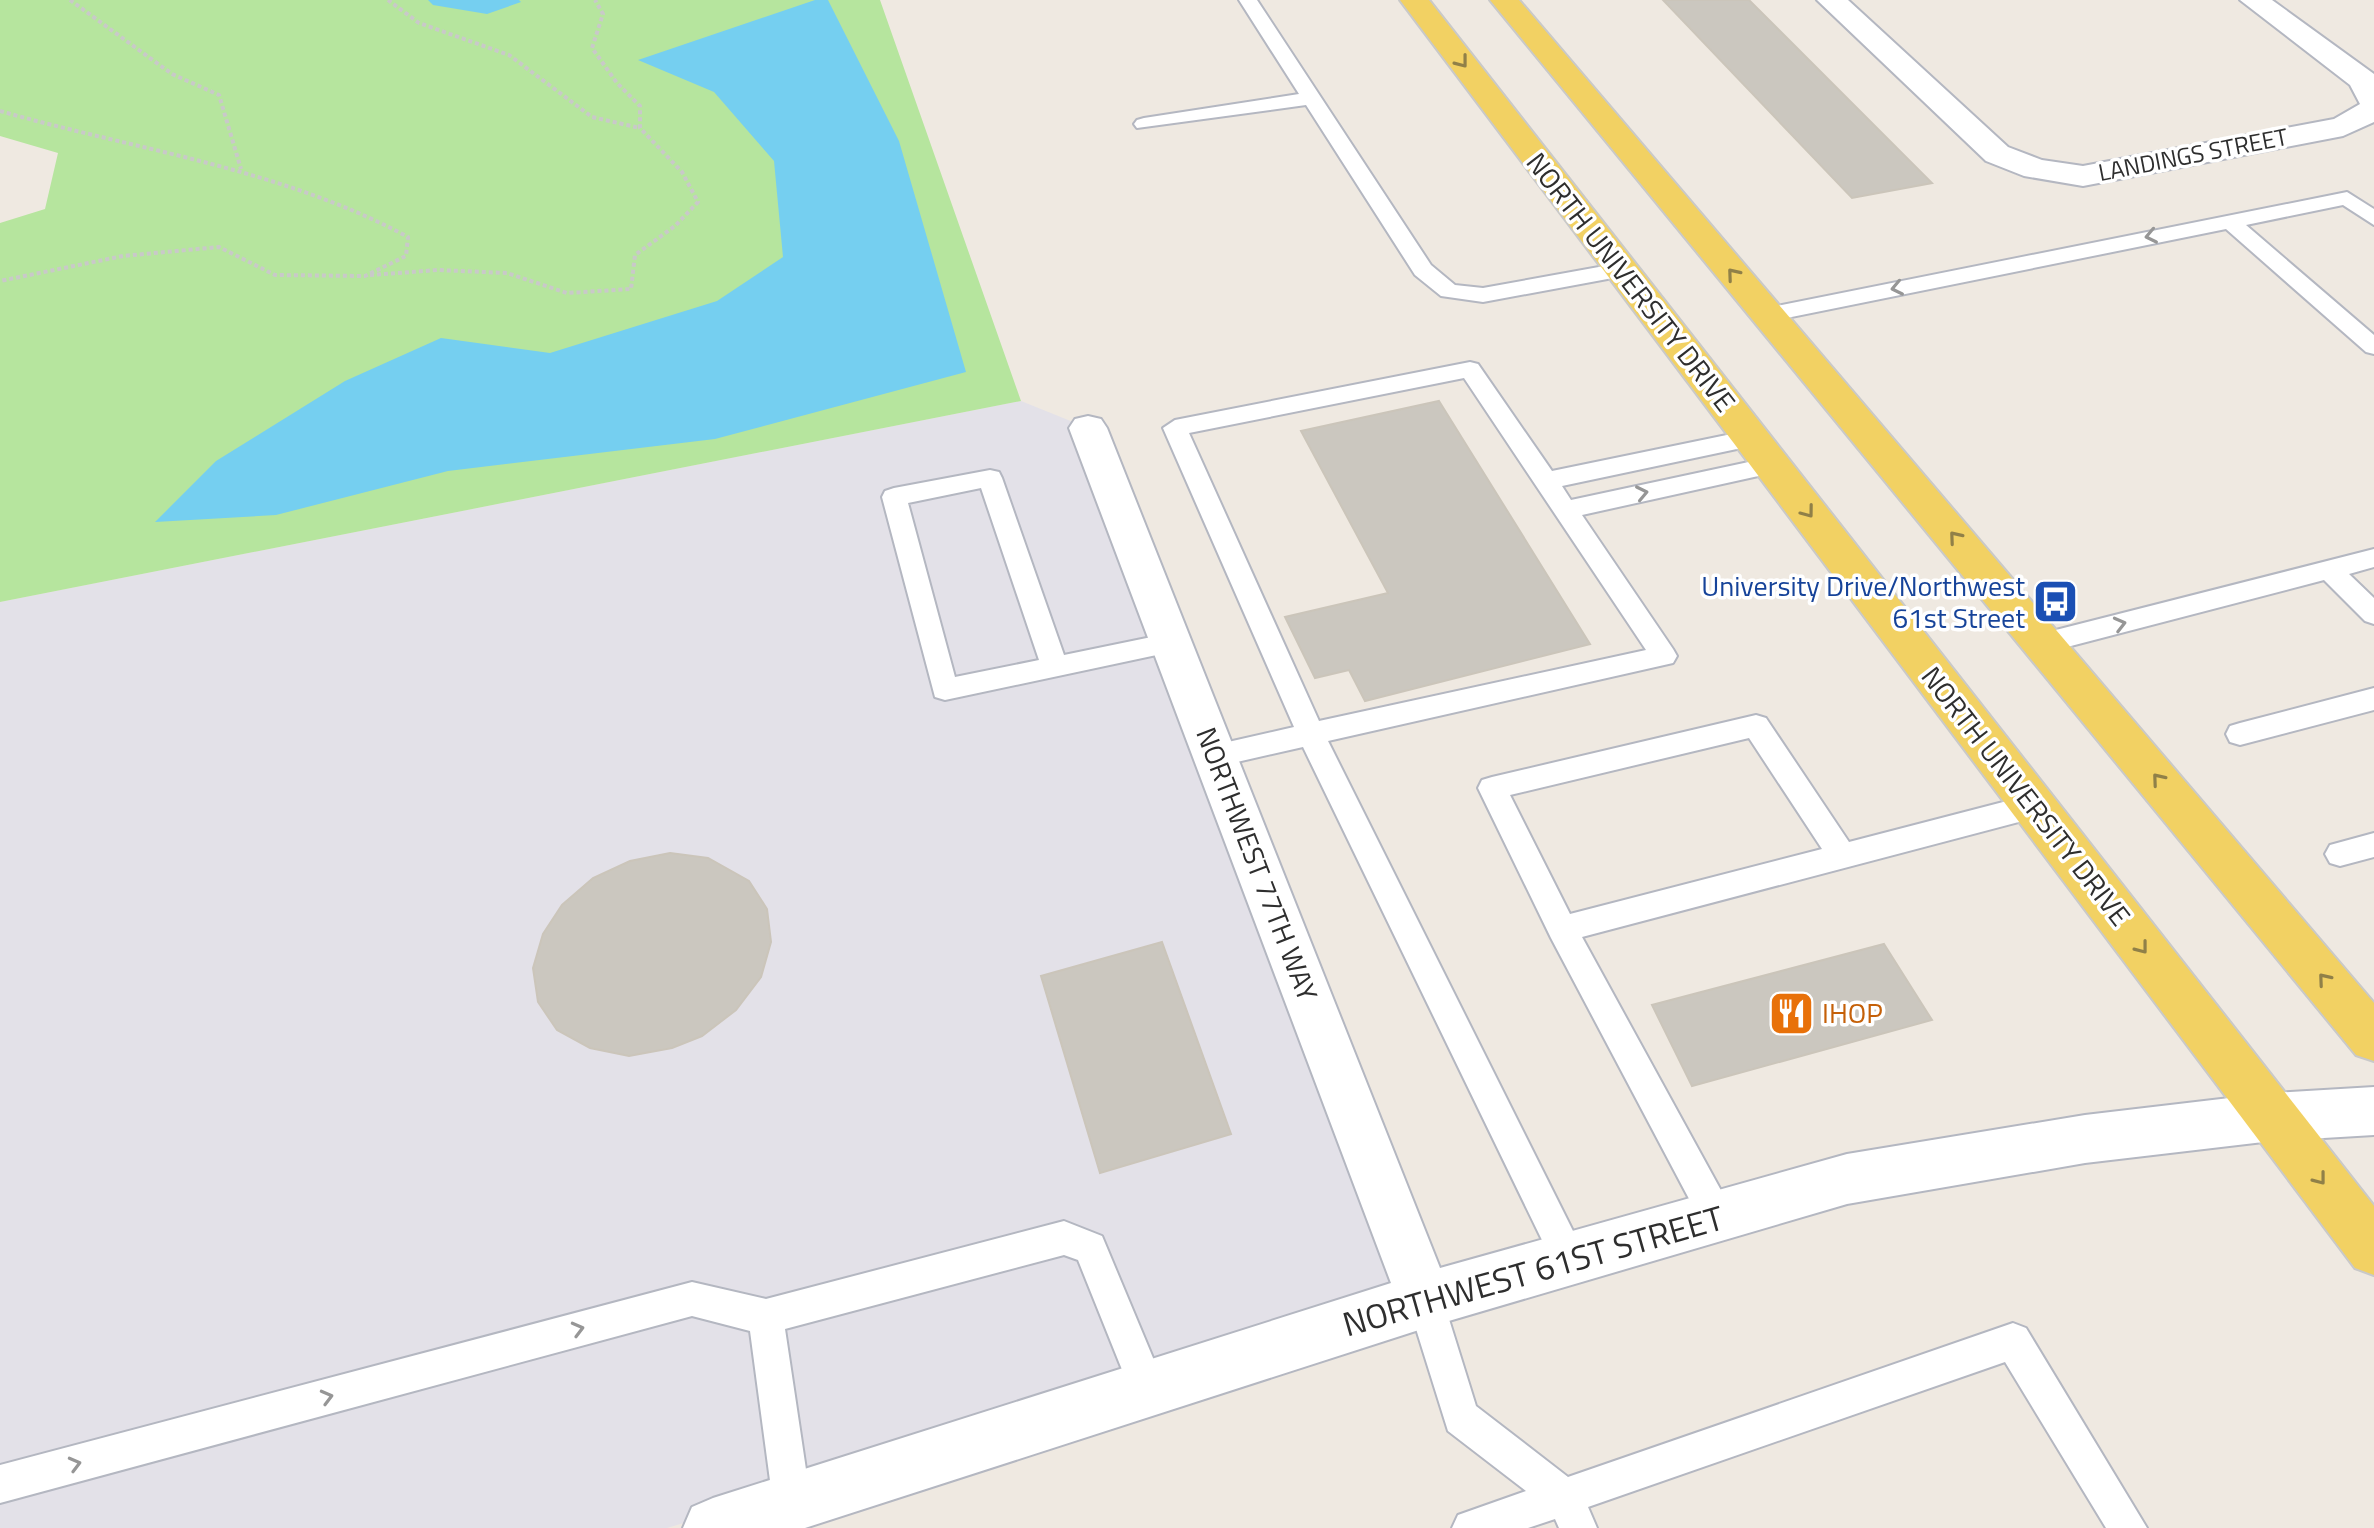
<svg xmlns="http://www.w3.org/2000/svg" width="2374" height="1528" font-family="'Titillium Web',sans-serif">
<rect width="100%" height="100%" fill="#efe9e1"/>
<path fill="#e3e1e8" d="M1021 401 1088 428 1425 1300 667 1528H0V602Z"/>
<path fill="#b6e59e" d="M0 0H880L1021 401 0 602V223L45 209 58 153 0 136Z"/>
<g fill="#75cff0">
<path d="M428 0H519L521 2 487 14 433 5Z"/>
<path d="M815 0H828L899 141 966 372 715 439 448 471 276 515 155 522 216 461 345 381 441 338 550 353 717 301 783 257 774 161 714 92 638 60Z"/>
</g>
<g fill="#cbc7bf" stroke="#cbc5ba" stroke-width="2">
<path d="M1663 0H1749L1932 183 1852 198Z"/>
<path d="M1439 401 1590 644 1365 701 1349 670 1315 678 1285 617 1388 593 1301 431Z"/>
<path d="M670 853 708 858 749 881 767 909 771 942 761 977 736 1010 702 1036 672 1048 629 1056 590 1048 557 1030 538 1002 533 968 543 934 562 905 593 878 630 861Z"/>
<path d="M1162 942 1231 1134 1100 1173 1041 976Z"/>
<path d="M1884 944 1932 1020 1692 1086 1652 1005Z"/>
</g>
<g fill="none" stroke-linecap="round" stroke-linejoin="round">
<defs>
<g id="service">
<path d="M1239 0H1257L1431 265 1455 285 1483 288 1621 263 1629 265 1632 270 1629 275 1483 302 1441 296 1415 275 1306 105 1137 128 1134 124 1137 120 1144 118 1299 94Z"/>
<path d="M2347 192 2374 209V225L2343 205 2246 225 2374 335V354L2366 352 2226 229 1767 322 1756 315 1767 308Z"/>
<path d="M1470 362 1478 364 1552 471 1751 430 1763 438 1751 446 1562 486 1571 500 1772 457 1781 459 1784 465 1781 471 1772 473 1582 515 1673 649 1677 656 1673 663 1328 741 1581 1247 1586 1259 1581 1271 1569 1276 1557 1271 1303 747 1215 767 1205 764 1201 756 1205 748 1215 745 1294 727 1163 428 1175 420ZM1464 378 1646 650 1319 721 1189 433Z"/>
<path d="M990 470 999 472 1002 478 1064 655 1171 633 1180 636 1184 643 1180 650 945 700 935 697 882 497 885 491 894 488ZM981 488 1039 660 955 677 908 503Z"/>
<path d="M2374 549V567L2349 574 2374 598V624L2365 621 2324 580 2044 653 2035 650 2031 643 2035 636 2044 633Z"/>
<path d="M2374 688V710L2240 745 2230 742 2226 734 2230 726 2240 723Z"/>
<path d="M1756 715 1766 718 1849 842 2034 794 2044 798 2048 806 2044 814 2034 818 1582 937 1729 1205 1734 1217 1729 1229 1717 1233 1705 1229 1551 938 1478 788 1482 780 1492 777ZM1749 738 1822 849 1570 914 1510 795Z"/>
<path d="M2374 833V857L2340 866 2330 863 2325 854 2330 845Z"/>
<path d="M1064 1221 1102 1236 1166 1389 1161 1402 1148 1407 1135 1402 1078 1260 1064 1255 785 1329 811 1503 805 1516 792 1522 779 1516 773 1503 750 1331 692 1316 0 1503V1465L692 1282 766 1299Z"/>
<path d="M1425 1282 1437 1288 1443 1300 1476 1406 1568 1477 2013 1323 2026 1328 2147 1528H2106L2005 1362 1588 1507 1597 1528H1559L1555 1519 1528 1528H1452L1458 1515 1526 1491 1448 1431 1407 1300 1413 1288Z"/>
</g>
<g id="minor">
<path d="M1817 0H1848L2008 147 2042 160 2083 166 2334 119 2360 104 2350 85 2240 0H2272L2374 74V122L2343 136 2083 186 2024 176 1986 161Z"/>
<path d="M1088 416 1101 419 1107 428 1440 1268 1847 1154 2085 1115 2272 1093 2374 1087V1135L2272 1141 2085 1163 1847 1204 1425 1328 805 1528H683L692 1507 713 1498 1391 1283 1069 428 1075 419Z"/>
</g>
<g id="primary">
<path d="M1400 0H1429L2374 1206V1275L2355 1268Z"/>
<path d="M1490 0H1519L2374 1003V1061L2356 1055Z"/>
</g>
</defs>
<use href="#service" stroke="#b4b7c1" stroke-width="4"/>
<use href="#minor" stroke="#b4b7c1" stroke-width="4"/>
<use href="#primary" stroke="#c9c9c9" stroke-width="4"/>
<g stroke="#c9c9c9" stroke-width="4" stroke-dasharray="4 3" stroke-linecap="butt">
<path d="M70 0 172 74 219 95 241 169"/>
<path d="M388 0 419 23 509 55 592 117 640 128"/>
<path d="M0 111C137 150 282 169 408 237L406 256 365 276 275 275 219 247 123 256 0 281"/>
<path d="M370 275 438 270 507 273 567 293 631 289 635 255 675 226 698 202 682 172 640 128V106L617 83 592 48 603 14 595 0"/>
</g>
<use href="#service" fill="#fff" fill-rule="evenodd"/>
<use href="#minor" fill="#fff" fill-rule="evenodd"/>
<use href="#primary" fill="#f2d163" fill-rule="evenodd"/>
</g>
<defs><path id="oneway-chevron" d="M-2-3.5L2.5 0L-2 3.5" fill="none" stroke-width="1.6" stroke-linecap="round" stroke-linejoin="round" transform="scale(2)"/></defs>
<g stroke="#908048">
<use href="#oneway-chevron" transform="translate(1462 62) rotate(52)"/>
<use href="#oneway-chevron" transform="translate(1733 274) rotate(-130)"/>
<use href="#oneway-chevron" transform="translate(1808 512) rotate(53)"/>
<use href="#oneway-chevron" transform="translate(1955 537) rotate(-130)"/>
<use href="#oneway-chevron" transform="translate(2158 779) rotate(-130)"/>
<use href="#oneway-chevron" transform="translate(2142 948) rotate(52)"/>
<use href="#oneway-chevron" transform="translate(2324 979) rotate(-130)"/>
<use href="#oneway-chevron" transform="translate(2320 1179) rotate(52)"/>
</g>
<g stroke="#969696">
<use href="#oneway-chevron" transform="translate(2151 236) rotate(168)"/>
<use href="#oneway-chevron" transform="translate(1897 288) rotate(168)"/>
<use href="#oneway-chevron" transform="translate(1642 493) rotate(-12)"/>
<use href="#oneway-chevron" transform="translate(2120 624) rotate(-14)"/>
<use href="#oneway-chevron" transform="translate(578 1329) rotate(-15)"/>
<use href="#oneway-chevron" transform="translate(327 1397) rotate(-15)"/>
<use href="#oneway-chevron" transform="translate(75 1464) rotate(-15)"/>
</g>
<defs>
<symbol id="bus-square" viewBox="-11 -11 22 22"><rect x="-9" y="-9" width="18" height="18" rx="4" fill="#1a4fb4" stroke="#fff"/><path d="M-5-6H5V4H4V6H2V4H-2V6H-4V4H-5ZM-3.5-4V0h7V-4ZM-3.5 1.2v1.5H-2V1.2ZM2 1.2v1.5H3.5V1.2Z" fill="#fff"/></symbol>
<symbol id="restaurant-square" viewBox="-11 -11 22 22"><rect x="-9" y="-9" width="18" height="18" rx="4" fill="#e8710a" stroke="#fff"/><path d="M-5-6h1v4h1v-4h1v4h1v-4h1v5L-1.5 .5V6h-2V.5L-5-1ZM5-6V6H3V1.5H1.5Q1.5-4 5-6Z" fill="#fff"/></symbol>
</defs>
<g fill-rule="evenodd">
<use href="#bus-square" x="2030" y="576" width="51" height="51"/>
<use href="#restaurant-square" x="1766" y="988" width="51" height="51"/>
</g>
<g text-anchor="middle" stroke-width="7" stroke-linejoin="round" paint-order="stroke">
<g font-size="24" fill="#2e2e2e" stroke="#fff">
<text transform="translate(2193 155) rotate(-11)" y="8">LANDINGS STREET</text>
</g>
<g font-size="28" fill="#2e2e2e" stroke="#fff">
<text transform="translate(1631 282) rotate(52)" y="10">NORTH UNIVERSITY DRIVE</text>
<text transform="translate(2026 796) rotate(52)" y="10">NORTH UNIVERSITY DRIVE</text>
<text transform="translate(1257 864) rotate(69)" y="10">NORTHWEST 77TH WAY</text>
</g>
<g font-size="28" fill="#164399" stroke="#fff" text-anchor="end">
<text x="2025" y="596">University Drive/Northwest<tspan x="2025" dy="32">61st Street</tspan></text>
</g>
<g font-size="28" fill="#c56008" stroke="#fff" text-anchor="start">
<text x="1822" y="1023">IHOP</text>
</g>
<g font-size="34" fill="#2e2e2e" stroke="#fff">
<text transform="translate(1533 1271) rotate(-16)" y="12">NORTHWEST 61ST STREET</text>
</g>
</g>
</svg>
